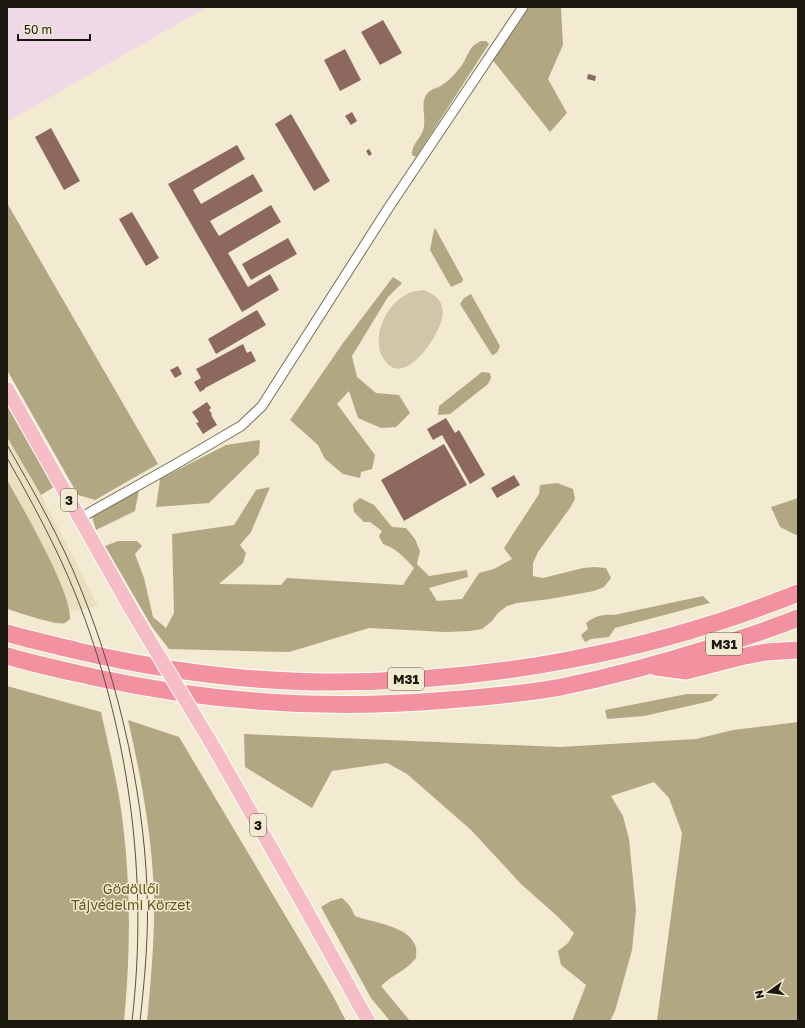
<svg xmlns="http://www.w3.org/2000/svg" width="805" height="1028" font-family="'Golos Text',sans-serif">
<rect width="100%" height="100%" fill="#f2ebd2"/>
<path fill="#eae0c0" d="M7 437 41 495 98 606 70 612 61 584 47 555 7 480Z"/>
<path fill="#efd9e7" d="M7 7H207L7 122Z"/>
<path fill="#d0c7a8" d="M424 290C451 300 444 320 433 339 425 352 402 382 386 362 368 340 386 303 409 293 414 291 419 291 424 290Z"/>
<g fill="#b1a783">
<path d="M526 7H561L563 45 548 79 567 113 550 132 491 58Z"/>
<path d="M481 41H486L489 44 416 157 412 155C411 144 422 138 424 127 426 117 420 102 427 94 431 88 437 89 442 85 448 81 454 75 458 70 465 63 467 53 473 46 475 44 478 43 481 41Z"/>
<path d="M7 203 158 464 95 500 78 495 7 370Z"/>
<path d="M435 228 463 279 462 282 451 287 430 250C432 243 432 235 435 228Z"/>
<path d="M393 277 402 283 388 297 352 356 357 377 376 393 399 395 410 413 396 427 381 428 358 418 349 391 337 404 375 455 372 469 361 472 360 478 343 474 325 459 318 445 290 420 343 343Z"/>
<path d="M471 294 500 346C498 351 497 354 492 355L460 304 464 298Z"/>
<path d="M482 372 490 373 491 378 488 384 450 414 438 415 439 406Z"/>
<path d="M7 405 54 487 41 495 7 437Z"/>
<path d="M260 440 259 454 209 503 156 507 160 479 226 445Z"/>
<path d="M7 480C22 507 72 592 70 619 68 620 67 622 65 623 56 626 18 612 7 609Z"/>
<path d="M557 483 573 489 575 499 570 508 538 552 533 563V576L543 578 583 568 595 567 606 568 611 578 604 587 594 591 550 599 517 603 507 606 498 613 492 621 482 629 471 631 445 632 369 628 289 652 169 649 152 627 105 546 118 541H137L142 546 135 554 144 578 153 617 166 628 174 613 172 534 234 525 256 490 270 487 251 532 240 545 246 553 243 563 219 584 281 585 287 578 403 585 414 568C404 557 397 549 383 544L379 536 382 531 370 522H364L354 512 353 504 360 498 374 505 392 527 406 528 415 539 420 551 417 564 429 576 467 570 468 577 429 588 437 601 462 599 479 573 494 569 512 559 504 548 539 494 540 485Z"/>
<path d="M139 490 135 511 96 530 92 516Z"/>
<path d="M798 498V536L780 527 771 507Z"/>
<path d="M703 596 710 603 615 628 609 637 591 639 585 642 581 635 588 629 586 623C595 616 603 614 614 615Z"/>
<path d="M7 686 101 712C108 744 116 776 121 809 131 881 131 949 124 1021H7Z"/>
<path d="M687 694H719L711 701 644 716 607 719 605 710Z"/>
<path d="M128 720 179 737 332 994 346 1021H147C151 979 155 936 154 894 152 835 141 777 128 720Z"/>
<path d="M798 722V1021H657L682 833 669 798 654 782 611 796 623 816 629 839 636 910 632 950 615 1011 610 1021H572L586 985 561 965 558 951 568 943 574 933 556 915 521 884 471 830 407 774 387 763 332 771 312 808 245 767 244 734 560 747 696 739 733 730Z"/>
<path d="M342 898 350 906 355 916C373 923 407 925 415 945 417 949 416 954 416 958 405 972 393 974 381 986L410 1021H390L371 998 321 907 331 901Z"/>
</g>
<g fill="#8d685e">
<path d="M383 20 402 53 380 65 361 32Z"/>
<path d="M345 49 361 80 340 91 324 60Z"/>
<path d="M588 74 596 76 595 81 587 79Z"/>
<path d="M352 112 357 121 351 125 345 116Z"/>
<path d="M291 114 330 181 314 191 275 124Z"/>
<path d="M51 128 80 181 64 190 35 137Z"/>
<path d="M237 145 245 159 193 190 201 204 253 174 263 191 210 221 219 236 271 205 281 222 228 253 248 287 270 274 279 290 242 312 168 184Z"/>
<path d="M369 149 372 154 369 156 366 151Z"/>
<path d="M132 212 159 258 146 266 119 219Z"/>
<path d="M288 238 297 254 251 280 242 264Z"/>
<path d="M257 310 266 325 216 354 208 339Z"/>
<path d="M243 344 247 353 251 351 256 361 205 388V389L200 392 194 382 201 378 196 369Z"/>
<path d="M178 366 182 374 175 378 170 370Z"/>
<path d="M207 402 211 408 209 410 212 414 211 415 217 425 203 434 196 423 199 422 192 412Z"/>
<path d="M446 418 455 433 459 430 485 475 470 484 442 435 433 440 427 429Z"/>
<path d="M444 444 467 485 404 521 381 480Z"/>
<path d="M514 475 520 485 497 498 491 488Z"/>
</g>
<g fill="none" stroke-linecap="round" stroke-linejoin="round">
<defs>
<path id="minor" d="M80 518 176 464 241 426 262 406 389 207 523 7"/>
<g id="primary">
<path d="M7 389 132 611"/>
<path d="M213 746 303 904 368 1021"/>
</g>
<g id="motorway">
<path d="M7 633C30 640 54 645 78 651 160 670 246 682 331 682 490 682 650 653 798 593"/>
<path d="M7 656C37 665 67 671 98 678 213 703 331 710 448 700 486 697 524 694 561 687 610 677 658 664 706 649 737 640 768 630 798 618"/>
<path d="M656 667 686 671 740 657 766 652 798 650"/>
</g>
</defs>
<use href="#minor" stroke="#756f59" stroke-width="11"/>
<use href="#primary" stroke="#fff" stroke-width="16"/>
<use href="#motorway" stroke="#fff" stroke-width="19"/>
<use href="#minor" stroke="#fff" stroke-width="9"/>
<use href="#primary" stroke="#f7bdc6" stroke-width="14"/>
<use href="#motorway" stroke="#f291a0" stroke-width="17"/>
<g stroke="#555144" stroke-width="1">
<path d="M7 445C30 485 53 525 72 568 114 664 143 783 147 888 149 932 145 977 140 1021"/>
<path d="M7 458C32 502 56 546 75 593 129 728 149 877 132 1021"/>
</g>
<defs>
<path id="primary-bridge" d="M132 611 213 746"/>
</defs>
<use href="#primary-bridge" stroke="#fff" stroke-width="16" stroke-linecap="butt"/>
<use href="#primary-bridge" stroke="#f7bdc6" stroke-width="14"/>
</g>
<g text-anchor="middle" stroke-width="3" stroke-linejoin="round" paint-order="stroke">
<g fill="#f2ebd2" stroke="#5b5749" stroke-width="1">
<rect x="61" y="489" width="16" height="22" rx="3"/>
<rect x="706" y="633" width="36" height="22" rx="3"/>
<rect x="388" y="668" width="36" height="22" rx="3"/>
<rect x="250" y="814" width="16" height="22" rx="3"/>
</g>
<g font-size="13" font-weight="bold" fill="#1a170e">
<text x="69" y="505">3</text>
<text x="724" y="649">M31</text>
<text x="406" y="684">M31</text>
<text x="258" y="830">3</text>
</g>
<g font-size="14" fill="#635316" stroke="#f2ebd2">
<text x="131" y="894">Gödöllői<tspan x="131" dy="16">Tájvédelmi Körzet</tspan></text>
</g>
</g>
<rect width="805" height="1028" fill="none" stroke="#1a170e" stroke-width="16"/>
<g transform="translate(769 992) rotate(256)" stroke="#f2ebd2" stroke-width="3" paint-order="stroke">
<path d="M0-3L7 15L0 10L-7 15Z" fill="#1a170e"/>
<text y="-6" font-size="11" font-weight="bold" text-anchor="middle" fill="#1a170e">N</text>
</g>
<path d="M18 34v6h72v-6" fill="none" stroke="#1a170e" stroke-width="2"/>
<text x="24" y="34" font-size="12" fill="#1a170e" stroke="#f2ebd2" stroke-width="3" paint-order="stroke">50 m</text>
</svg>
